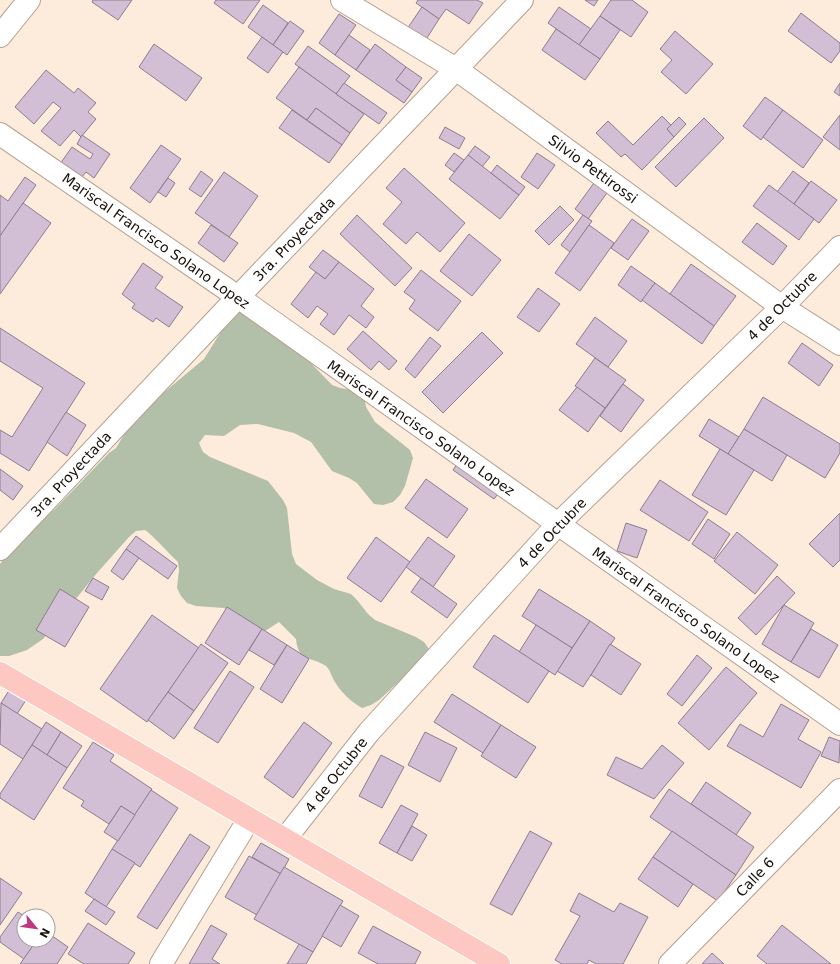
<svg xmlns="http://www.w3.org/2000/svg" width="840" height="964" font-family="'DejaVu Sans',sans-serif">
<rect width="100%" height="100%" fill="#fdebdb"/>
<path fill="#b2bfa9" d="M237 307 306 358 332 385 340 388 358 391 364 397 366 407 375 422 410 450 413 458 405 486 400 495 393 502 383 505 374 504 357 483 349 478 332 471 311 442 294 433 258 424 240 425 224 436 205 435 199 443 203 452 210 457 268 481 283 500 287 508 292 554 296 564 317 580 334 589 351 594 357 600 368 614 375 620 416 637 424 642 429 649 428 658 415 671 406 675 379 700 371 705 362 708C351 702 341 692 335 682 332 678 330 669 326 666 311 656 298 662 296 639L279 622 262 633 247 624 233 612 224 608 196 606 187 603 181 596 177 588 179 570 178 562C167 552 157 539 145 530L136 531 129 537 97 573 43 639 27 650 9 656H0V564L13 546 55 509 109 453 116 448 131 423 144 409 204 359 227 322Z"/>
<g fill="#d2bfd5" stroke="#8e7c90">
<path d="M93 0H132L118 20 92 2Z"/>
<path d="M216 0H260L243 24 214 3Z"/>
<path d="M418 0H477L483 3 469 24 446 9 439 19 416 3Z"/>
<path d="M585 0H598L594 6Z"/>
<path d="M611 0H632L648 12 631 37 600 16Z"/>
<path d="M263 5 288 23 273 45 248 27Z"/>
<path d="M422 7 439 19 425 41 407 29Z"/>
<path d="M559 7 591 29 579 45 548 23Z"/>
<path d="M801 13 840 43V51L831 63 788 31Z"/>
<path d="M339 14 356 25 335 55 319 43Z"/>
<path d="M600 16 620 30 600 59 579 45Z"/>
<path d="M290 21 304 31 287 55 273 45Z"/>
<path d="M556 29 600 59 585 80 542 50Z"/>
<path d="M675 31 713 64 686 94 661 72 672 60 660 49Z"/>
<path d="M349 35 370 50 356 70 335 55Z"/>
<path d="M262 37 283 52 268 73 247 58Z"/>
<path d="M154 44 202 78 186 101 139 67Z"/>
<path d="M375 44 406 67 396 80 412 92 404 103 356 70Z"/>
<path d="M308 46 350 76 336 94 295 64Z"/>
<path d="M299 67 364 114 350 133 316 108 307 120 276 98Z"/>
<path d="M406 67 422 78 412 92 396 80Z"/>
<path d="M46 70 74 93 78 88 96 103 88 112 96 119 81 137 74 130 60 146 41 131 61 108 53 102 34 124 15 107Z"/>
<path d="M344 83 387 113 379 124 336 94Z"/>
<path d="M840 83V96L834 92Z"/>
<path d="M765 97 783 110 761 140 743 126Z"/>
<path d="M316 108 350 133 342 145 307 120Z"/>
<path d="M292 110 342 145 329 163 279 128Z"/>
<path d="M783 110 823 140 803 168 763 137Z"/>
<path d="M840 115V150L823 137Z"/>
<path d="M662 116 671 125 667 129 674 137 642 170 625 154 621 157 596 133 608 121 633 145Z"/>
<path d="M679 117 686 124 674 137 667 129Z"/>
<path d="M704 118 724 138 676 187 655 167Z"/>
<path d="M445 127 465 138 459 149 439 138Z"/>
<path d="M82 135 110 154 94 178 86 172 81 178 60 164 72 147 90 159 93 154 77 144Z"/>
<path d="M161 145 181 159 150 203 130 188Z"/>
<path d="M475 146 490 157 482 167 468 155Z"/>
<path d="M454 153 464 160 454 172 445 165Z"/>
<path d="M537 153 555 165 538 189 521 177Z"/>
<path d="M468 155 519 195 500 219 449 179Z"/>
<path d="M497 165 525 187 519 195 491 173Z"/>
<path d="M404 168 465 223 440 252 417 232 406 244 383 224 402 202 386 188Z"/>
<path d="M201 171 213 180 201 197 189 189Z"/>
<path d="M793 171 809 183 794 204 777 192Z"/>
<path d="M224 172 258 196 229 237 195 213Z"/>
<path d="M599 176 612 186 588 219 575 209Z"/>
<path d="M25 177 36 185 0 236V195L8 201Z"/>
<path d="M168 178 175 183 166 197 158 192Z"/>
<path d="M811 181 837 200 819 223 794 204Z"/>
<path d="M769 185 814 219 799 240 753 206Z"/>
<path d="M23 203 51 223 0 294V236Z"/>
<path d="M560 206 574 220 549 245 535 231Z"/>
<path d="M357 215 412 268 395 286 340 234Z"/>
<path d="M583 215 592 221 570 252 561 245Z"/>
<path d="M632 219 649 231 628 260 611 248Z"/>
<path d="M757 223 787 246 773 265 742 242Z"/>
<path d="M211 225 238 243 224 262 198 243Z"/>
<path d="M589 225 614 243 580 291 555 273Z"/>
<path d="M469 234 501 260 472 296 440 271Z"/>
<path d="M323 250 339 262 325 279 309 267Z"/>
<path d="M339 262 374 289 361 306 374 317 366 328 349 315 334 335 320 324 328 314 317 306 308 318 291 304 316 272 325 279Z"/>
<path d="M143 263 163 277 155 288 183 307 169 327 156 318 153 322 132 308 135 304 122 294Z"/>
<path d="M691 264 736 296 714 326 670 294Z"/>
<path d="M631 266 655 283 641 302 618 285Z"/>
<path d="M421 270 461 301 438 331 409 309 415 300 404 292Z"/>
<path d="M655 283 714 326 702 344 642 300Z"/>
<path d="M538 288 560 304 539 332 517 317Z"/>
<path d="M595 317 627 341 608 367 576 344Z"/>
<path d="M0 328 85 383 29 471 0 453V430L12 437 43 388 0 361Z"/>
<path d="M363 331 397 361 389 370 379 361 371 370 347 349Z"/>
<path d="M482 332 503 353 443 413 422 392Z"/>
<path d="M430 337 441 346 415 378 405 369Z"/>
<path d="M802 343 833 365 819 386 788 363Z"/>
<path d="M595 358 626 380 605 408 575 386Z"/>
<path d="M623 384 644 400 621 432 600 416Z"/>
<path d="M577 387 605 408 588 432 559 410Z"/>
<path d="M763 397 840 444V453L825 478 744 429Z"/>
<path d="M66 412 86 425 67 456 47 442Z"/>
<path d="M709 419 739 437 728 454 699 436Z"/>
<path d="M744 429 787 455 772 481 728 454Z"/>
<path d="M720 449 754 470 726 515 692 495Z"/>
<path d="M460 460 501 490 494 499 453 470Z"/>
<path d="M0 469 23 486 13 500 0 490Z"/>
<path d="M426 479 468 509 447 538 405 508Z"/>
<path d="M660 480 708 512 689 541 640 510Z"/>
<path d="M840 513V560L833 567 809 544Z"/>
<path d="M708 519 730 534 714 559 692 544Z"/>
<path d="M626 523 647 530 637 558 617 551Z"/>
<path d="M737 532 778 565 755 594 714 561Z"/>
<path d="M136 536 177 566 168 579 126 549Z"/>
<path d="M376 537 410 562 381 602 347 578Z"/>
<path d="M428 537 455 556 433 587 406 567Z"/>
<path d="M126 549 139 558 123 580 111 571Z"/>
<path d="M777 576 795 593 756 635 738 618Z"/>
<path d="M93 578 109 587 102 600 85 591Z"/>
<path d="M421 578 457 604 447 618 411 592Z"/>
<path d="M60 589 89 607 65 647 36 630Z"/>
<path d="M539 589 590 621 572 648 522 616Z"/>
<path d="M784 605 814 623 791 662 762 644Z"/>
<path d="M227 607 262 629 239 665 205 643Z"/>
<path d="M152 615 199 648 147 722 100 689Z"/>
<path d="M590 621 615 638 583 687 557 671Z"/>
<path d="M536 625 572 648 555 675 519 652Z"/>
<path d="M262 629 287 645 274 665 249 650Z"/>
<path d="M811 629 838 645 819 678 791 662Z"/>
<path d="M494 635 549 671 528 703 473 667Z"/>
<path d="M201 644 228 663 194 711 168 692Z"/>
<path d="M610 644 641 664 621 695 591 675Z"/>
<path d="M287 645 309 659 282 703 260 689Z"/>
<path d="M697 655 712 668 682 706 667 694Z"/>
<path d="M726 667 757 693 709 750 678 723Z"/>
<path d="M230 671 254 687 218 743 194 728Z"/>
<path d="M10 689 26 700 17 714 1 703Z"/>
<path d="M168 692 194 711 174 739 148 720Z"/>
<path d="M452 694 501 725 483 753 434 722Z"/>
<path d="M1 703 42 729 23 759 0 744Z"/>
<path d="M781 704 809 720 798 739 821 752 801 788 727 746 740 724 763 737Z"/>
<path d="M46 722 61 732 47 755 32 745Z"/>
<path d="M304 722 332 743 293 798 264 777Z"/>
<path d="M501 725 536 747 516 778 481 756Z"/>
<path d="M61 732 82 746 67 768 47 755Z"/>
<path d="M425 732 457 748 440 782 408 765Z"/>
<path d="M829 737 840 741 839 763 821 756Z"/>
<path d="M93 742 114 755 110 761 152 789 135 815 121 806 109 824 81 806 84 801 63 788Z"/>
<path d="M32 745 67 768 34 820 0 798V794Z"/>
<path d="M662 745 684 763 654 799 607 775 616 757 642 769Z"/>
<path d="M381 755 404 767 382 808 359 796Z"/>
<path d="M706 782 751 813 736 835 691 804Z"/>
<path d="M669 789 754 847 736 875 650 817Z"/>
<path d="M151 790 178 808 140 867 112 849Z"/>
<path d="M401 805 418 814 397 853 379 843Z"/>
<path d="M121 806 135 815 118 841 104 832Z"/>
<path d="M412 826 427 835 412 861 397 853Z"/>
<path d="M530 831 552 843 512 915 490 904Z"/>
<path d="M672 831 736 875 718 901 653 857Z"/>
<path d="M190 834 210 847 157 929 137 917Z"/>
<path d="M261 843 289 859 281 874 252 857Z"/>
<path d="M112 849 135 863 106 907 85 893Z"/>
<path d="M249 856 281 874 257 915 225 897Z"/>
<path d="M653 857 693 884 678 907 638 879Z"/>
<path d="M284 867 343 901 313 952 254 919Z"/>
<path d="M0 878 22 893 0 925Z"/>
<path d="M579 893 614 912 620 903 648 917 623 964H596L589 960 587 964H562L555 960 580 916 570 911Z"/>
<path d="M94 899 115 912 106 925 85 911Z"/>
<path d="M340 905 359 916 341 947 322 936Z"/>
<path d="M18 912 24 916V940H37L24 959 0 942V937Z"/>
<path d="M88 923 135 953 128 964H84L68 954Z"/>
<path d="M211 925 227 934 212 959 220 964H189Z"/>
<path d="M782 925 831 964H767L757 956Z"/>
<path d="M373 926 421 952 415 964H378L358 953Z"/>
<path d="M48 933 68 947 57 964H20L37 940H48Z"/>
<path d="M299 944 313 952 306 964H287Z"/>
<path d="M712 953 724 964H702Z"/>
</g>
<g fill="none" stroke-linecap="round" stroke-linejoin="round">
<defs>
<g id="minor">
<path d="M342 0 456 69 782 307 840 344"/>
<path d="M0 36 29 0"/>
<path d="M0 134 238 297 840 724"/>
<path d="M0 549 238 297 522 0"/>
<path d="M285 839 369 732 558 524 782 307 840 247"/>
<path d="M161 964 249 819"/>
<path d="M670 964 840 790"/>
</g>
<path id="major" d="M0 673 499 964"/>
</defs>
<use href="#minor" stroke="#b6a08e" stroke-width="24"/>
<use href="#major" stroke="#fff" stroke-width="24"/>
<use href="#minor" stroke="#fff" stroke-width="22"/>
<use href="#major" stroke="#fdc8c1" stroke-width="22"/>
</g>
<g text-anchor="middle" stroke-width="3.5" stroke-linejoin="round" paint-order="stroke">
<g font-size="14" fill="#170f09" stroke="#fff">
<text transform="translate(593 169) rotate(36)" y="5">Silvio Pettirossi</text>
<text transform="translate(294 239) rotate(-46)" y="5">3ra. Proyectada</text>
<text transform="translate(156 241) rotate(35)" y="5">Mariscal Francisco Solano Lopez</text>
<text transform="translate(782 306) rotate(-45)" y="5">4 de Octubre</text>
<text transform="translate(421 428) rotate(35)" y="5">Mariscal Francisco Solano Lopez</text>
<text transform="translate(71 474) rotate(-47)" y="5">3ra. Proyectada</text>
<text transform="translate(552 533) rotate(-46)" y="5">4 de Octubre</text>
<text transform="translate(686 615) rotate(35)" y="5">Mariscal Francisco Solano Lopez</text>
<text transform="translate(336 775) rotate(-52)" y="5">4 de Octubre</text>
<text transform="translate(755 877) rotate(-46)" y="5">Calle 6</text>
</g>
</g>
<g transform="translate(36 928) rotate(119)"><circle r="19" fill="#ffffff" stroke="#a29f9d"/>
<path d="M0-3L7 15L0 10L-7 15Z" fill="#bd3a80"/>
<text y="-6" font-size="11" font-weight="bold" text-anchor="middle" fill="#170f09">N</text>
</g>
</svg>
